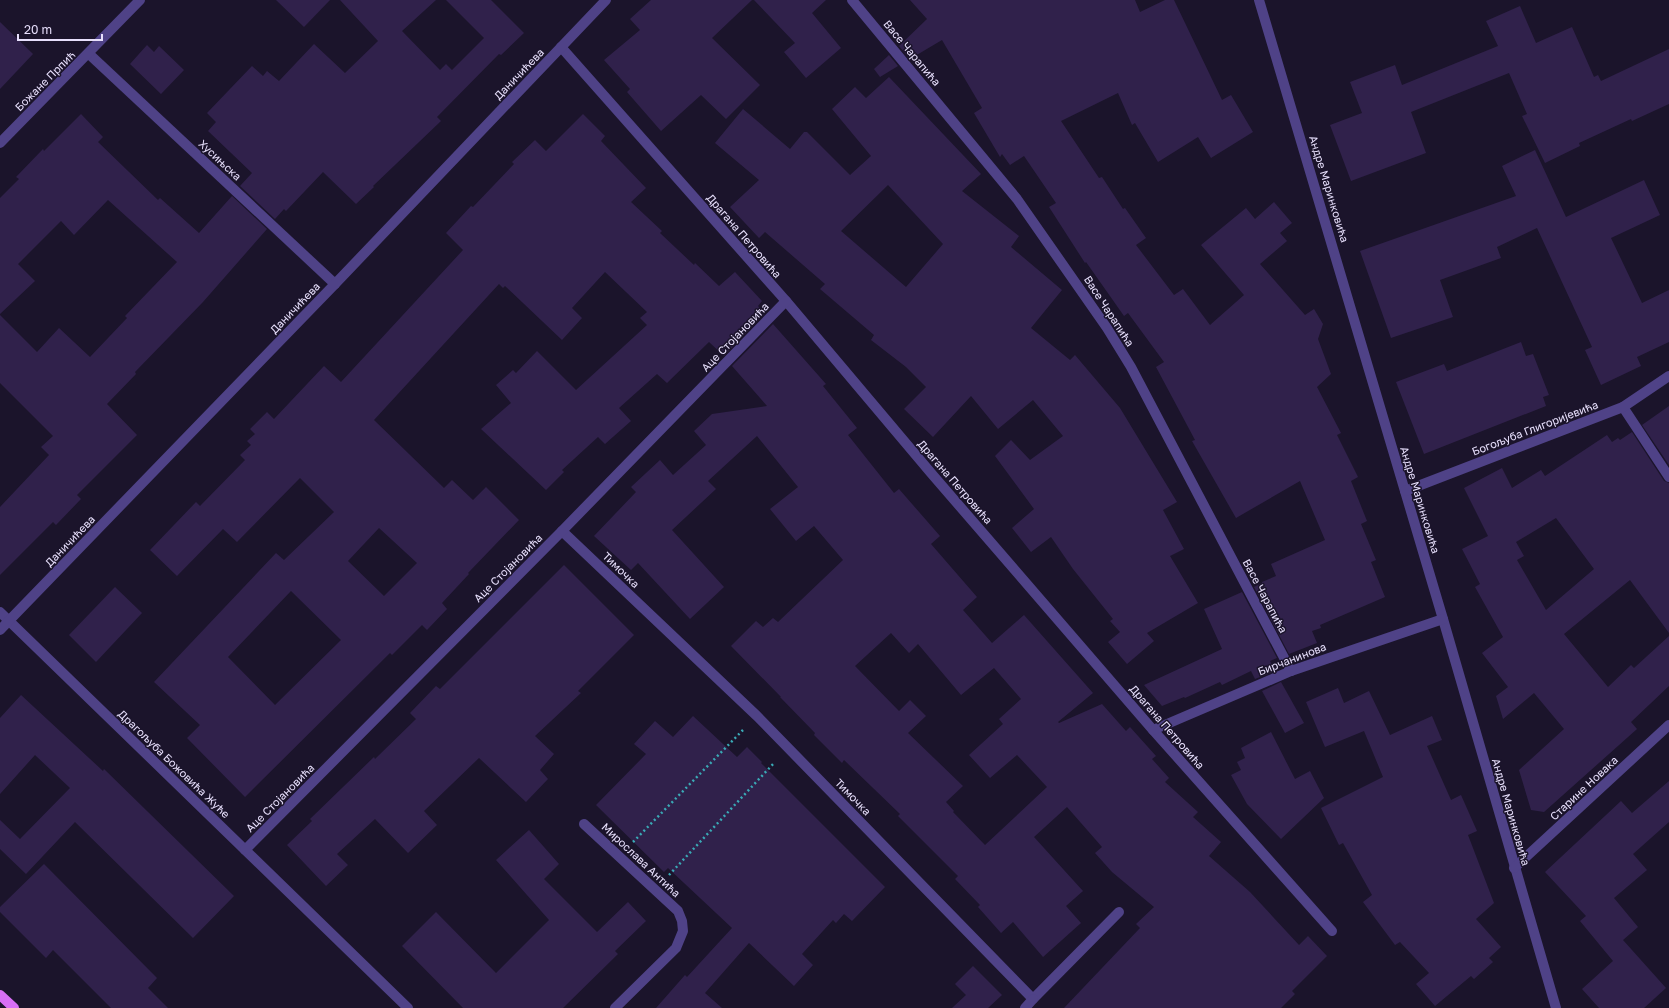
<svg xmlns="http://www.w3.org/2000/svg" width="1669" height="1008" font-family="'Golos Text',sans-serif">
<rect width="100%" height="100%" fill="#1b142b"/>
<g fill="#30214b" fill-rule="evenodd">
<path d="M276 0H330L304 27Z"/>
<path d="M340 0H436L402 31 440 70 446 64 452 70 484 38 446 0H491L524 33 501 55 499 54 437 117 441 121 373 186 374 187 356 204 323 172 286 211 284 209 275 219 240 186 252 173 208 131 216 122 207 113 252 66 263 76 267 71 279 81 314 44 345 73 378 41Z"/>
<path d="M651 0H752L712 38 760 85 726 119 701 95 661 131 627 92 630 89 604 60 640 30 630 19Z"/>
<path d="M754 0H826L812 13 841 48 806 78 784 52 795 43Z"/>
<path d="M910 0H1135L1140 12 1165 0H1174L1222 100 1231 95 1253 132 1211 158 1198 137 1158 162 1135 123 1132 125 1118 93 1061 121 1099 178 1102 177 1123 209 1125 208 1146 238 1136 245 1174 295 1183 289 1210 325 1244 295 1201 245 1246 208 1255 219 1274 202 1292 223 1280 233 1287 241 1260 264 1305 315 1314 309 1323 324 1318 339 1331 374 1317 387 1341 433 1337 435 1358 477 1351 481 1367 521 1361 524 1376 560 1371 562 1385 597 1320 625 1321 628 1312 631 1317 643 1289 654 1254 587 1262 583V582L1276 576 1271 564 1325 540 1300 481 1236 518 1192 441 1195 440 1156 367 1164 362 1128 313 1124 316 1086 262 1085 263 1049 207 1056 203 1024 156 1010 165 1002 154 1000 157 974 113 982 108 942 40 910 59 899 46 927 19Z"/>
<path d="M1520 6 1536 43 1572 27 1594 77 1598 75 1601 81 1669 49V104L1632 121 1631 119 1579 143 1580 146 1545 163 1522 116 1527 114 1509 73 1411 112 1426 153 1351 181 1330 125 1362 113 1350 82 1395 65 1402 85 1498 46 1486 21Z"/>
<path d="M0 22 33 54 0 89Z"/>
<path d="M147 45 154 52 159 46 184 70 161 94 130 64Z"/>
<path d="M889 55 898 66 880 77 874 69Z"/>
<path d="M889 77 981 174 962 191 1019 236 1011 247 1062 290 1031 328 1070 360 1075 355 1120 408 1177 502 1163 510 1184 549 1170 556 1198 603 1147 633 1154 641 1127 664 1108 642 1120 632 1110 621 1113 619 1073 569 1051 537 1031 552 1012 528 1034 509 995 456 1011 440 1030 460 1063 436 1033 400 998 429 971 396 933 437 904 409 926 387 906 367 871 340 874 335 820 289 825 284 765 232 759 238 730 207 759 180 715 143 743 109 790 149 804 132H807L850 175 871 156 832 109 855 87 866 98ZM888 185 943 244 906 287 841 231Z"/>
<path d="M81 114 103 137 98 142 158 200 160 198 199 233 232 196 267 229 203 302 135 372 136 374 107 404 137 435 77 495 81 499 56 525 53 522 0 575V507L49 455 41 447 53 436 0 383V315L37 352 59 328 90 357 127 318 125 316 177 262 108 200 74 235 61 221 18 264 35 281 0 314V198L19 179 16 177 43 149 44 151Z"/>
<path d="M583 114 605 136 601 141 646 188 631 202 662 231 660 233 694 265 695 263 719 286 735 272 762 301 758 306 764 314 724 356 709 342 667 383 657 374 619 408 631 421 605 444 598 437 562 470 564 472 546 490 481 429 511 403 496 385 513 370 516 373 537 351 576 390 647 325 640 318 647 312 605 272 572 308 582 318 562 340 505 286 503 288 499 284 374 420 444 488 452 480 473 500 486 487 519 520 468 573 469 574 442 603 447 609 427 630 422 625 392 655 390 653 245 797 187 738 200 725 154 682 276 553 284 560 334 512 300 478 237 542 223 529 177 576 150 550 196 502 200 506 245 460 240 455 251 445 247 441 255 434 250 429 267 412 274 419 324 366 341 382 463 250 446 233 471 206 473 207 514 164 512 162 535 140 546 151ZM379 528 417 563 384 596 348 561ZM291 591 341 640 275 705 228 657Z"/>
<path d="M1535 150 1566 217 1644 180 1660 215 1611 238 1642 303 1669 290V342L1637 357 1641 366 1601 385 1585 350 1592 347 1537 228 1497 247 1501 258 1440 280 1453 317 1391 338 1360 251 1516 196 1502 166Z"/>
<path d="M773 324 826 384 823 386 857 428 848 435 894 493 899 489 940 536 931 544 977 597 963 610 992 643 1024 615 1093 693 1058 722 1059 723 1102 704 1126 731 1130 727 1156 756 1152 759 1169 778 1165 782 1198 812 1193 817 1221 842 1209 856 1250 892 1299 945 1308 936 1327 956 1292 991 1295 994 1281 1008H1064L1140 928 1136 924 1154 907 1112 872 1095 853 1102 847 1067 807 1034 837 1083 891 1066 906 1081 923 1043 957 1013 922 1001 933 978 907 980 905 955 879 958 876 898 816 900 814 844 760 842 763 814 735 815 733 780 697H781L731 646 756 621 763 627 773 618 778 622 843 560 814 526 796 541 770 509 798 487 757 436 708 481 716 489 672 530 724 587 690 619 638 563 631 570 594 536 636 492 631 487 660 460 673 475 706 445 694 431 712 414 767 406 732 366ZM891 633 909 653 918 644 961 695 994 668 1021 699 999 719 1003 724 969 755 990 778 1017 755 1047 787 985 845 953 812 954 811 946 802 963 786 908 733 926 716 910 700 899 711 855 666Z"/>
<path d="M1521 342 1526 356 1533 354 1549 395 1543 397 1546 406 1424 454 1396 382 1444 364 1447 371Z"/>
<path d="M1669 406V465L1642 425Z"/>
<path d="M1632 432 1664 481 1669 483V633L1630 580 1564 634 1608 687 1631 665 1634 668 1669 636V686L1631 722 1637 729 1544 812 1531 810 1519 770 1564 729 1534 693 1503 719 1496 696 1508 687 1482 653 1503 637 1475 587 1480 584 1462 549 1488 536 1464 488 1502 468 1512 488 1541 470 1545 476 1607 435 1612 442 1618 438 1620 440ZM1556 518 1594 569 1546 610 1517 560 1524 556 1516 542Z"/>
<path d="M564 565 634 635 578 691 581 693 535 736 554 754 540 770 548 779 526 802 479 758 424 811 437 825 408 853 375 819 337 854 348 865 326 886 287 845 312 821 310 819 374 757 375 759 416 719 410 713 436 686 440 689Z"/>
<path d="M115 587 142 613 96 662 69 635Z"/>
<path d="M1242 592 1277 658 1270 661 1275 671 1255 679 1251 671 1222 685 1220 682 1185 698 1184 697 1162 706 1144 685 1222 649 1204 609Z"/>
<path d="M1281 682 1304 723 1285 733 1262 691Z"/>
<path d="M1338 688 1344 703 1369 691 1390 735 1432 716 1442 740 1427 746 1451 800 1461 795 1477 831 1468 835 1494 903 1476 919 1501 947 1489 958 1493 962 1474 979 1471 976 1435 1006 1416 984 1429 973 1400 942 1395 945 1363 902 1372 895 1343 843 1339 845 1321 808 1383 777 1364 731 1325 747 1306 702Z"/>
<path d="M21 695 103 771 104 769 234 896 193 938 75 822 26 874 0 849V820L20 839 70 788 35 755 0 794V718Z"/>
<path d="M693 716 737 757 747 747 762 762 761 763 885 887 852 921 844 914 836 923 833 920 802 954 813 965 794 986 749 943 705 993 722 1008H656L685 975 687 977 732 928 668 868 664 872 596 805 646 754 634 744 655 721 673 737Z"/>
<path d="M1271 732 1295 779 1310 771 1324 798 1281 839 1247 804 1231 775 1241 770 1237 762 1245 758 1241 748Z"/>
<path d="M1669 781V822L1633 854 1647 870 1614 898 1638 927 1623 940 1666 988 1644 1008H1599L1582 989 1613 961 1580 921 1586 916 1545 872 1621 801 1632 813Z"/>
<path d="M529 830 559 864 544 879 597 932 628 902 646 921 615 951 618 954 563 1008H463L402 946 436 912 496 973 549 920 496 860Z"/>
<path d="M44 864 157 978 148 988 168 1008H111L53 950 46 958 0 912V907Z"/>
<path d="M973 966 1002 995 988 1008H952L966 995 955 984Z"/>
</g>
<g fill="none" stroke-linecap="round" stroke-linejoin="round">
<g stroke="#3aaab6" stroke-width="2.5" stroke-dasharray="2 3" stroke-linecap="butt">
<path d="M633 842 743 730"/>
<path d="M669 875 775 762"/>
</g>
<g stroke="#4f4287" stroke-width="10">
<path d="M852 0 1017 199 1107 328 1131 367 1291 671"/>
<path d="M1259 0 1443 619 1556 1008"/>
<path d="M561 47 786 301 931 473 1153 730 1332 931"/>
<path d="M89 54 335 284"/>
<path d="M0 143 140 0"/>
<path d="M1623 407 1669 477"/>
<path d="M1405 491 1623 407 1669 376"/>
<path d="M562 531 757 716 1033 999 1119 912"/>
<path d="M0 612 408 1008"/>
<path d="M0 630 335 284 606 0"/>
<path d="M1153 730 1291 671 1443 619"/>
<path d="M584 824 678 911 682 921 683 931 676 948 615 1008"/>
<path d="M245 850 562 531 786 301"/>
<path d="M1514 868 1669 725"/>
<path d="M1025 1008 1033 999"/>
</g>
<path stroke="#d86ff5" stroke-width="10" d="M0 995 14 1008"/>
</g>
<g text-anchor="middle" stroke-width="3" stroke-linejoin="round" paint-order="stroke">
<g font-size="11" fill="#e8e0fd" stroke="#1b142b">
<text transform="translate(912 53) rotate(50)" y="4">Васе Чарапића</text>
<text transform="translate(519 74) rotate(-46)" y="4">Даничићева</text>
<text transform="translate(45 81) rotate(-45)" y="4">Божане Прпић</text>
<text transform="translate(220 160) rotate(43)" y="4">Хусињска</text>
<text transform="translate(1329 189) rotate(73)" y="4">Андре Маринковића</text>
<text transform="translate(744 236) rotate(49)" y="4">Драгана Петровића</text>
<text transform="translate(295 308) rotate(-46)" y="4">Даничићева</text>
<text transform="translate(1109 311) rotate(57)" y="4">Васе Чарапића</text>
<text transform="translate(735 337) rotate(-46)" y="4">Аце Стојановића</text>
<text transform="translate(1535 428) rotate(-21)" y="4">Богољуба Глигоријевића</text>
<text transform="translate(955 482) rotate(49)" y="4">Драгана Петровића</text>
<text transform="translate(1420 500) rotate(73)" y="4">Андре Маринковића</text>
<text transform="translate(70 541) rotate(-46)" y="4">Даничићева</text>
<text transform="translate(508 568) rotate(-45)" y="4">Аце Стојановића</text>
<text transform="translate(621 570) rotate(44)" y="4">Тимочка</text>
<text transform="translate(1265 596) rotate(62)" y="4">Васе Чарапића</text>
<text transform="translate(1292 659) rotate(-21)" y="4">Бирчанинова</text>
<text transform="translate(1167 727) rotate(49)" y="4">Драгана Петровића</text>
<text transform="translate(174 764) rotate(44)" y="4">Драгољуба Божовића Жуће</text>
<text transform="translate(1584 788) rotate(-43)" y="4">Старине Новака</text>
<text transform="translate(853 797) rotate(46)" y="4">Тимочка</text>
<text transform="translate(280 798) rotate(-45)" y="4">Аце Стојановића</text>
<text transform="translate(1511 812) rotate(74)" y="4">Андре Маринковића</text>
<text transform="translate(641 860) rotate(43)" y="4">Мирослава Антића</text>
</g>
</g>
<path d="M18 34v6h84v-6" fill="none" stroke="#e8e0fd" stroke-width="2"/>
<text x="24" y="34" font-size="12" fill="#e8e0fd" stroke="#1b142b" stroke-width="3" paint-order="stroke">20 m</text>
</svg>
